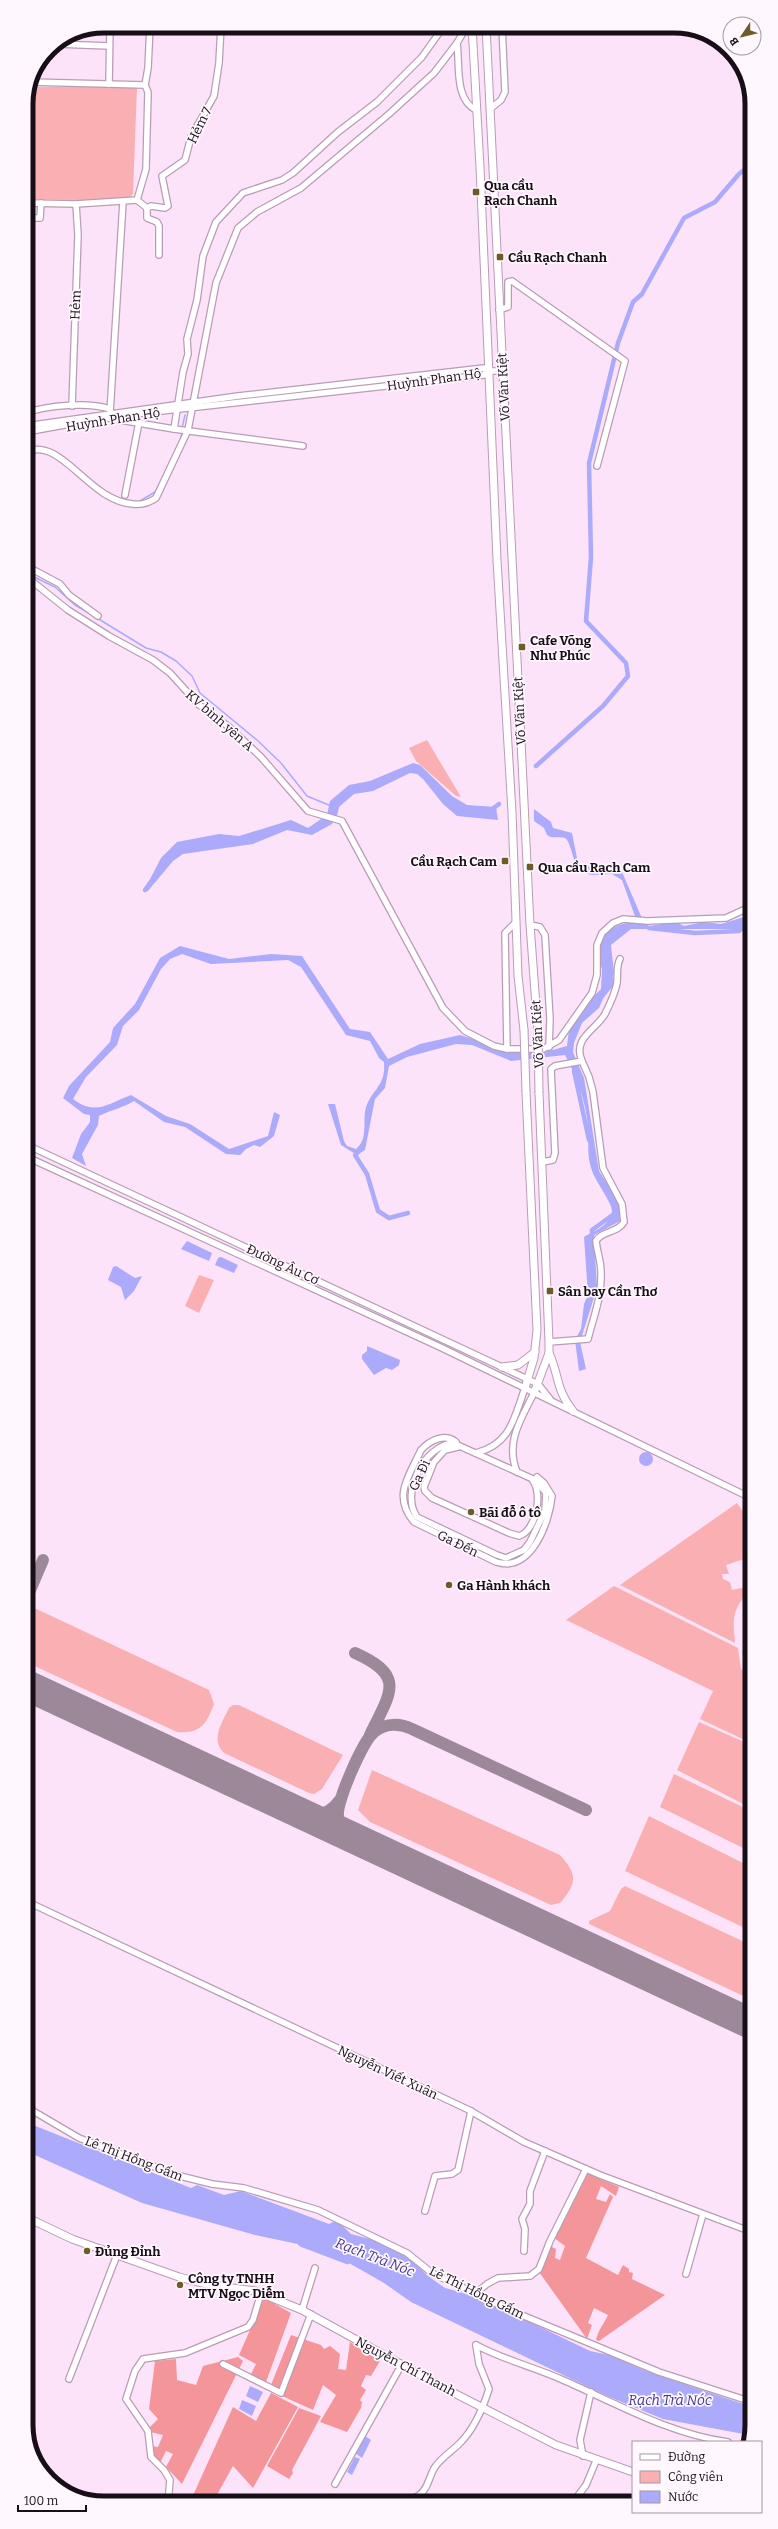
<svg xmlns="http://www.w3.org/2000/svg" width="778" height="2529" font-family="Bitter,serif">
<rect width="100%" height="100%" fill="#fde3f9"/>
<g fill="#fab0b2">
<path d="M33 87H137L133 194 126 201 31 199Z"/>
<path d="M427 740 461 797 456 796 416 761 409 748Z"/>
<path d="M199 1275 214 1280 199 1313 185 1306Z"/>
<path d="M737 1503 751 1523V1567L745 1569 744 1559 726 1565 729 1574H722L723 1579 730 1582 732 1590 746 1587V1578L751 1577C751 1592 743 1596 737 1608 732 1618 734 1631 735 1643L620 1585Z"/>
<path d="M614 1586 738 1648 741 1669 751 1677V1743L700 1719 713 1691 566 1620Z"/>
<path d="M28 1605 209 1690 214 1704C206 1725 200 1734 177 1732L28 1663Z"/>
<path d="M751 1650V1672L745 1667 742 1651Z"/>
<path d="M233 1705H239L343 1755 322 1789 314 1794 309 1793 224 1753C210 1739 222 1723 229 1708Z"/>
<path d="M699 1722 751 1745V1808L677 1770Z"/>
<path d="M372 1770 560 1855C578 1875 577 1883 560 1903L551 1905 370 1822 358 1810Z"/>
<path d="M674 1774 751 1811V1852L660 1807Z"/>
<path d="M649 1816 751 1867V1931L625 1871Z"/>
<path d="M625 1886 751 1945 752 2000 589 1924V1921L610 1911 621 1889Z"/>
</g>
<g fill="#f49599">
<path d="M587 2173 619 2187 616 2196 601 2186 596 2199 606 2202 610 2194 613 2197 586 2258 618 2275 623 2265 629 2269V2272L633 2273 632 2279 665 2295 599 2341 596 2340C598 2330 604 2324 608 2315L594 2308 588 2323 592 2325 587 2339 539 2272 547 2258 550 2246 556 2249 555 2258 560 2260 565 2246 554 2238Z"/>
<path d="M264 2298 291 2313 266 2382 250 2376 256 2364 239 2355Z"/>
<path d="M291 2335 321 2345 324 2349 330 2346 340 2354 338 2369 346 2370 350 2342 380 2361 371 2376 366 2375 361 2386 366 2390 360 2400 362 2402 361 2408 347 2432 320 2422 336 2395 323 2385 313 2410 269 2390Z"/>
<path d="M238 2357 243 2361 182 2484 166 2467 173 2454 166 2451 160 2463 153 2456 151 2446 158 2447 163 2435 150 2432 149 2428 158 2419 149 2409 155 2361 176 2359 177 2380 196 2385 203 2366Z"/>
<path d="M271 2393 298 2407 253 2488 233 2466 213 2502H190L233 2407 256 2421Z"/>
<path d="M299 2408 321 2416 292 2470 293 2473 289 2479 267 2466Z"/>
</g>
<g fill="#abaafb">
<path d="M413 763 420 765 452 796 467 805 496 807 498 820 457 816 443 804 423 779 417 774 410 773 373 791 354 794 339 807 337 816 332 824 312 835 287 830 253 844 183 854 173 861 147 892 148 883 161 858 177 842 219 834 239 836 291 820 308 828 327 815 330 801 349 785 370 781Z"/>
<path d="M534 809 551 822 553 828 572 833 578 863 596 869 610 867 622 872 641 916 649 926 676 922 684 926 704 922 721 924 744 917 750 912V921L745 929H631L611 945 614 973 599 1008 582 1023 574 1043 573 1052 584 1078 599 1171 619 1202 620 1221 594 1235 597 1288 580 1342 586 1369 579 1371 575 1340 581 1329 584 1304 588 1295 584 1237C594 1231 611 1225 612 1211 612 1201 593 1180 590 1164 587 1152 589 1140 588 1127 586 1102 577 1077 565 1055L511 1061 472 1045 456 1044 407 1057 389 1066 385 1088 375 1099 365 1150 357 1155 341 1145 328 1104H335L344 1141 347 1146 356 1149C369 1138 362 1122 366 1107 373 1088 386 1086 384 1062L379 1058 370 1041 346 1035 301 967 288 960 211 964 182 954 170 959 161 969 139 1010 123 1026 117 1045 86 1077 73 1099C96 1116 107 1104 131 1095L166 1116 190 1124 229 1149 268 1136 274 1112 280 1115 274 1136 260 1147 254 1145 246 1149 240 1155 226 1154 185 1127 164 1122 134 1101C122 1108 111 1110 99 1116L98 1125 82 1154 86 1166 72 1158 81 1134 90 1122V1115L84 1114 63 1098 69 1086 110 1042 113 1028 135 1004 160 958 180 946 229 959 271 954 302 956 350 1029 370 1032 388 1059 420 1044 460 1035 512 1051H549L567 1046 569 1030 588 1002 601 989C601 983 602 976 602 970 601 963 597 954 598 948 601 929 622 922 637 922L622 880 612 874 591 875 578 870C574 863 570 840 565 838 559 836 552 839 547 835L544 828 534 821Z"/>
<path d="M187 1241 212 1253 209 1261 181 1249Z"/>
<path d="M221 1257 238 1265 234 1273 215 1265 218 1258Z"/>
<path d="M116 1266 135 1278 142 1276 134 1291 125 1300 121 1287 108 1280 113 1267Z"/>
<path d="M367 1346 400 1360 399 1365 392 1370 386 1368 374 1375 362 1359V1355L367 1351Z"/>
<circle cx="646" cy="1459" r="7"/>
<path d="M28 2123 191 2188 197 2185 224 2195 241 2191 329 2224 337 2220 351 2234 392 2245 413 2261 428 2276 445 2288 478 2297 590 2351 609 2355 646 2371 752 2407V2425L749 2435 663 2419 607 2396 411 2302 384 2283 326 2250 255 2235 142 2203 28 2152Z"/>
<path d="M250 2386 263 2392 258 2402 246 2396Z"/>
<path d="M242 2400 256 2406 252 2416 239 2409Z"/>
<path d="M365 2436 371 2440 362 2458 355 2453Z"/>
<path d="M355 2457 360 2459 352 2475 347 2472Z"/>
</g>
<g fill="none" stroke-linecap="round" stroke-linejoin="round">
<g stroke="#abaafb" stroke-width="1.5">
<path d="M182 428 185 415"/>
<path d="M180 442 182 432"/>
<path d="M26 449C44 443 60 452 73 465"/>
<path d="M140 501 155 492 159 485"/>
<path d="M30 575 55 587 75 605 94 616"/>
<path d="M97 618 146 648 161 652 176 661 192 676 200 693 257 740 281 763 307 796 331 806"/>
</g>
<g stroke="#abaafb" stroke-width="4.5">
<path d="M536 766 603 706 628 676 626 663 586 621 591 557 589 463 618 343 633 302 642 294 684 218 715 202 739 174 749 166"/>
<path d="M491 810 499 804"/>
<path d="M145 890 150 883"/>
<path d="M649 928 695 933 739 931 750 922"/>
<path d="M602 996 612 984 610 975"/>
<path d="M574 1071 589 1140"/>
<path d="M359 1151 355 1155 367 1174 378 1211 389 1218 408 1213"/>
<path d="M592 1237V1230L614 1214"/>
</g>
<path stroke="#abaafb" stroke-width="8" d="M302 2243 347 2260"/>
<g stroke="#9c8899" stroke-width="12">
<path d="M28 1595 43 1560"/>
<path d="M355 1653C407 1676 390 1693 370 1735"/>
<path d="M295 1811C313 1817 327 1817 339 1801"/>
<path d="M358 1841C349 1835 339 1828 338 1816 336 1802 363 1741 374 1732 385 1723 400 1723 412 1729L586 1810"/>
</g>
<path stroke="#9c8899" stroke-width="31" d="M28 1686 752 2024"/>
<defs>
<g id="minor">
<path d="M457 43C460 64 454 99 476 110"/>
<path d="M57 44 109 46"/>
<path d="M30 82 145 85"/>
<path d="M109 84 110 26"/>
<path d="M145 85 148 68 150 26"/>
<path d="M490 109 501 100 505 92 502 26"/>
<path d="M137 200 147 208"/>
<path d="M123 202 110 413 108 418 174 429 183 372 188 354 187 339 197 300 203 256 216 222 243 193 282 180 293 173 338 132 377 102 422 57 444 26"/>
<path d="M26 203 76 204 137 200 146 169 148 92 145 85"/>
<path d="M27 203 29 91"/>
<path d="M26 252 31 218H40L41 203"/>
<path d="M159 255V226L157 222 147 218V208L151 206 165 208 168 206 162 176 185 160 191 137 214 96 219 63 221 26"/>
<path d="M499 310 508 307V282L512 281 625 361 597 466"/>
<path d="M487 371H502"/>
<path d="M72 406 78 235 76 204"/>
<path d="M26 413C48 405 88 402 110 409"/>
<path d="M26 426 238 396 484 368 487 371"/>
<path d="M174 429 303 446"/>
<path d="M26 432 108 417 484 375 487 371"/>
<path d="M26 452C62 436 88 501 133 504 141 505 149 503 156 498L188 430 216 283 238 228 257 212 301 188 389 114 434 73 457 43 467 26"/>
<path d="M125 495 139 422"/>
<path d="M26 547 30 571 27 580"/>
<path d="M30 568 60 584 69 595 98 616"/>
<path d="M28 578 68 610 109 636 153 660 170 673 198 704 229 727 261 757 308 811 342 821 443 1008 465 1031 494 1046 507 1049H543L559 1040 592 993 597 975V945L602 933 613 923 623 919 647 921 726 918 750 907"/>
<path d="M530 925 540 927 545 935 550 1019 549 1047"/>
<path d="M507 1049 505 933 516 922"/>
<path d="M27 1145 538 1384 550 1399"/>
<path d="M27 1157 440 1347 751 1498"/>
<path d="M542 1162 553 1160 555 1153 551 1069 555 1066 582 1061C572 1038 596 1030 605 1014 610 1004 615 994 617 983 618 974 616 966 620 959"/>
<path d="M549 1342 588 1339C594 1315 602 1297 601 1272 601 1261 597 1251 596 1241 601 1231 618 1233 624 1222L622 1204 603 1168 593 1092 589 1077 582 1061"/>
<path d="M456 1442C445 1433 430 1440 421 1450 409 1476 392 1496 414 1522L496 1562C531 1573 549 1524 552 1496L544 1483 537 1477"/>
<path d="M453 1443 535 1480 546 1493 545 1511 530 1542 524 1550 506 1558 497 1555 417 1517C400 1493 424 1446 453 1443Z"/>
<path d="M458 1447 445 1450 434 1462 424 1487 425 1491 432 1498 509 1533 519 1536C536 1531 543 1495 533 1481"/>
<path d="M476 1453C511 1444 514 1418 525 1388"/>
<path d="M517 1472C505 1442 521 1419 534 1393"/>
<path d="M28 1902 469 2110 524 2142 600 2175 752 2232"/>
<path d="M28 2108 79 2138 176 2175 212 2184 244 2188 318 2210 407 2253 432 2273 512 2311 659 2372 752 2402"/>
<path d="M425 2211 435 2176 452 2174 458 2170 471 2111"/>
<path d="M524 2251 525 2229 522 2219 530 2204V2191L545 2151"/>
<path d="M686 2274 703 2214"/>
<path d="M475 2294 487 2284 498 2278 530 2276 539 2269 550 2241 586 2169"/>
<path d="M302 2310 315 2268"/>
<path d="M476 2345C504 2360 534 2367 563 2380 616 2403 669 2434 728 2442"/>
<path d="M223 2364 281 2393 311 2314"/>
<path d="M69 2379 117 2255"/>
<path d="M583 2456 580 2440 591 2392"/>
<path d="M335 2484 402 2364"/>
<path d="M574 2501 586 2485 596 2461"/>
<path d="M376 2502C390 2499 406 2503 418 2496 428 2490 429 2476 435 2467 441 2458 452 2451 460 2443 474 2429 483 2408 489 2389L479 2364 476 2345"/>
<path d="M168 2503 170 2480 164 2470 151 2457 148 2431 126 2399 135 2371 143 2359 185 2353 248 2327 253 2320 261 2293"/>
</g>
<g id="major">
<path d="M472 26 480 167 497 560 512 812 518 976 524 1030"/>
<path d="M486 26 530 925 538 1032"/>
<path d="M549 1353C560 1377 555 1388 573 1411"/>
<path d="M502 1367 518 1365 535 1352"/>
<path d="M525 1388 534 1358 537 1330 526 1092"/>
<path d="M534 1393 549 1353V1342L539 1093"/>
<path d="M28 2218 72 2239 179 2277 210 2285 255 2291 302 2310 448 2390 556 2445 633 2472"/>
</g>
</defs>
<use href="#minor" stroke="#b99cb5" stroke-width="8"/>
<use href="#major" stroke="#b99cb5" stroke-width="9"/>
<use href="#minor" stroke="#fff" stroke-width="5.5"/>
<use href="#major" stroke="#fff" stroke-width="7"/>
<defs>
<g id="major-bridge">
<path d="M524 1030 526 1092"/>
<path d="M538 1032 539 1093"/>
</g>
</defs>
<use href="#major-bridge" stroke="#b99cb5" stroke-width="9" stroke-linecap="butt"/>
<use href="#major-bridge" stroke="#fff" stroke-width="7"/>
</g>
<g fill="#6f5b2a" stroke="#fef7fd" stroke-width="1.5">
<rect x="472" y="188" width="8" height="8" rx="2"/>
<rect x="496" y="253" width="8" height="8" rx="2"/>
<rect x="518" y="643" width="8" height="8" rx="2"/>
<rect x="501" y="857" width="8" height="8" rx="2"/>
<rect x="526" y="863" width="8" height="8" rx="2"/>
<rect x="546" y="1287" width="8" height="8" rx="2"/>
<circle cx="471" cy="1512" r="4"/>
<circle cx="449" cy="1585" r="4"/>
<circle cx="87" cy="2251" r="4"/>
<circle cx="180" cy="2285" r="4"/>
</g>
<g text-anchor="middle" stroke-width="3.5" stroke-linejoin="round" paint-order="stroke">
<g font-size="13" fill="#180e17" stroke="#fef7fd">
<text transform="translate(199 125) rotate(-64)" y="5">Hẻm 7</text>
<text transform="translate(75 305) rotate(-87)" y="5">Hẻm</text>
<text transform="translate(434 379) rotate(-8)" y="5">Huỳnh Phan Hộ</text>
<text transform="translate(503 387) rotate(-93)" y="5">Võ Văn Kiệt</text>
<text transform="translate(113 419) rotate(-9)" y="5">Huỳnh Phan Hộ</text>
<text transform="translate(519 711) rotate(-93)" y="5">Võ Văn Kiệt</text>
<text transform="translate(220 720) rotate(41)" y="5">KV bình yên A</text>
<text transform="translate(537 1034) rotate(-93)" y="5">Võ Văn Kiệt</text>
<text transform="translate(283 1264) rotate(25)" y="5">Đường Âu Cơ</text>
<text transform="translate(419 1475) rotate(-65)" y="5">Ga Đi</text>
<text transform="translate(458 1543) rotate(26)" y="5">Ga Đến</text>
<text transform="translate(388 2072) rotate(25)" y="5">Nguyễn Viết Xuân</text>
<text transform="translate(134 2158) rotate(21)" y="5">Lê Thị Hồng Gấm</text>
<text transform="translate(477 2292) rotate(26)" y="5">Lê Thị Hồng Gấm</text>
<text transform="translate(406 2366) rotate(28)" y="5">Nguyễn Chí Thanh</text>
</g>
<g font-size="13" font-weight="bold" fill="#180e17" stroke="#fef7fd" text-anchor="start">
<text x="484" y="190">Qua cầu<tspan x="484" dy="15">Rạch Chanh</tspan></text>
<text x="508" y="262">Cầu Rạch Chanh</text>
<text x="530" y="645">Cafe Võng<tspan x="530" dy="15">Như Phúc</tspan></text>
<text x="497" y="866" text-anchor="end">Cầu Rạch Cam</text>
<text x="538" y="872">Qua cầu Rạch Cam</text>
<text x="558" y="1296">Sân bay Cần Thơ</text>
<text x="479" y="1517">Bãi đỗ ô tô</text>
<text x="457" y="1590">Ga Hành khách</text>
<text x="95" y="2256">Đủng Đỉnh</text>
<text x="188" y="2283">Công ty TNHH<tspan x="188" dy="15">MTV Ngọc Diễm</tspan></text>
</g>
<g font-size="14" font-style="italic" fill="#423692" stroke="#fef7fd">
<text transform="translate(375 2257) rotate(21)" y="5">Rạch Trà Nóc</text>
<text x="670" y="2405">Rạch Trà Nóc</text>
</g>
</g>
<path d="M0 0H778V2529H0ZM104 33H674A71 71 0 0 1 745 104V2425A71 71 0 0 1 674 2496H104A71 71 0 0 1 33 2425V104A71 71 0 0 1 104 33Z" fill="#fef7fd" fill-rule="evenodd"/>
<path fill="none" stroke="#180e17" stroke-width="5" d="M104 33H674A71 71 0 0 1 745 104V2425A71 71 0 0 1 674 2496H104A71 71 0 0 1 33 2425V104A71 71 0 0 1 104 33Z"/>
<rect x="632" y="2441" width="130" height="72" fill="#fef7fd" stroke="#a29aa1"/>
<rect x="640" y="2454" width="20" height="6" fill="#ffffff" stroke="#a29aa1"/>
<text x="668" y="2461" font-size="12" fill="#180e17">Đường</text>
<rect x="640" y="2471" width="20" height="12" fill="#fab0b2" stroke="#a29aa1"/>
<text x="668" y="2481" font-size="12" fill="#180e17">Công viên</text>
<rect x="640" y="2491" width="20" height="12" fill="#abaafb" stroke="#a29aa1"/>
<text x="668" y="2501" font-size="12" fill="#180e17">Nước</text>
<g transform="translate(742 36) rotate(235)"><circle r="19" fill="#fef7fd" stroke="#a29aa1"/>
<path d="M0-3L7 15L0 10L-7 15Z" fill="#6f5b2a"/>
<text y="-6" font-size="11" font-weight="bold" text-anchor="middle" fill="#180e17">B</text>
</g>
<path d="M18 2505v6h68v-6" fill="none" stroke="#180e17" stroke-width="2"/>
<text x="24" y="2505" font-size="12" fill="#180e17" stroke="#fef7fd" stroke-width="3" paint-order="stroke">100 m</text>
</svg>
